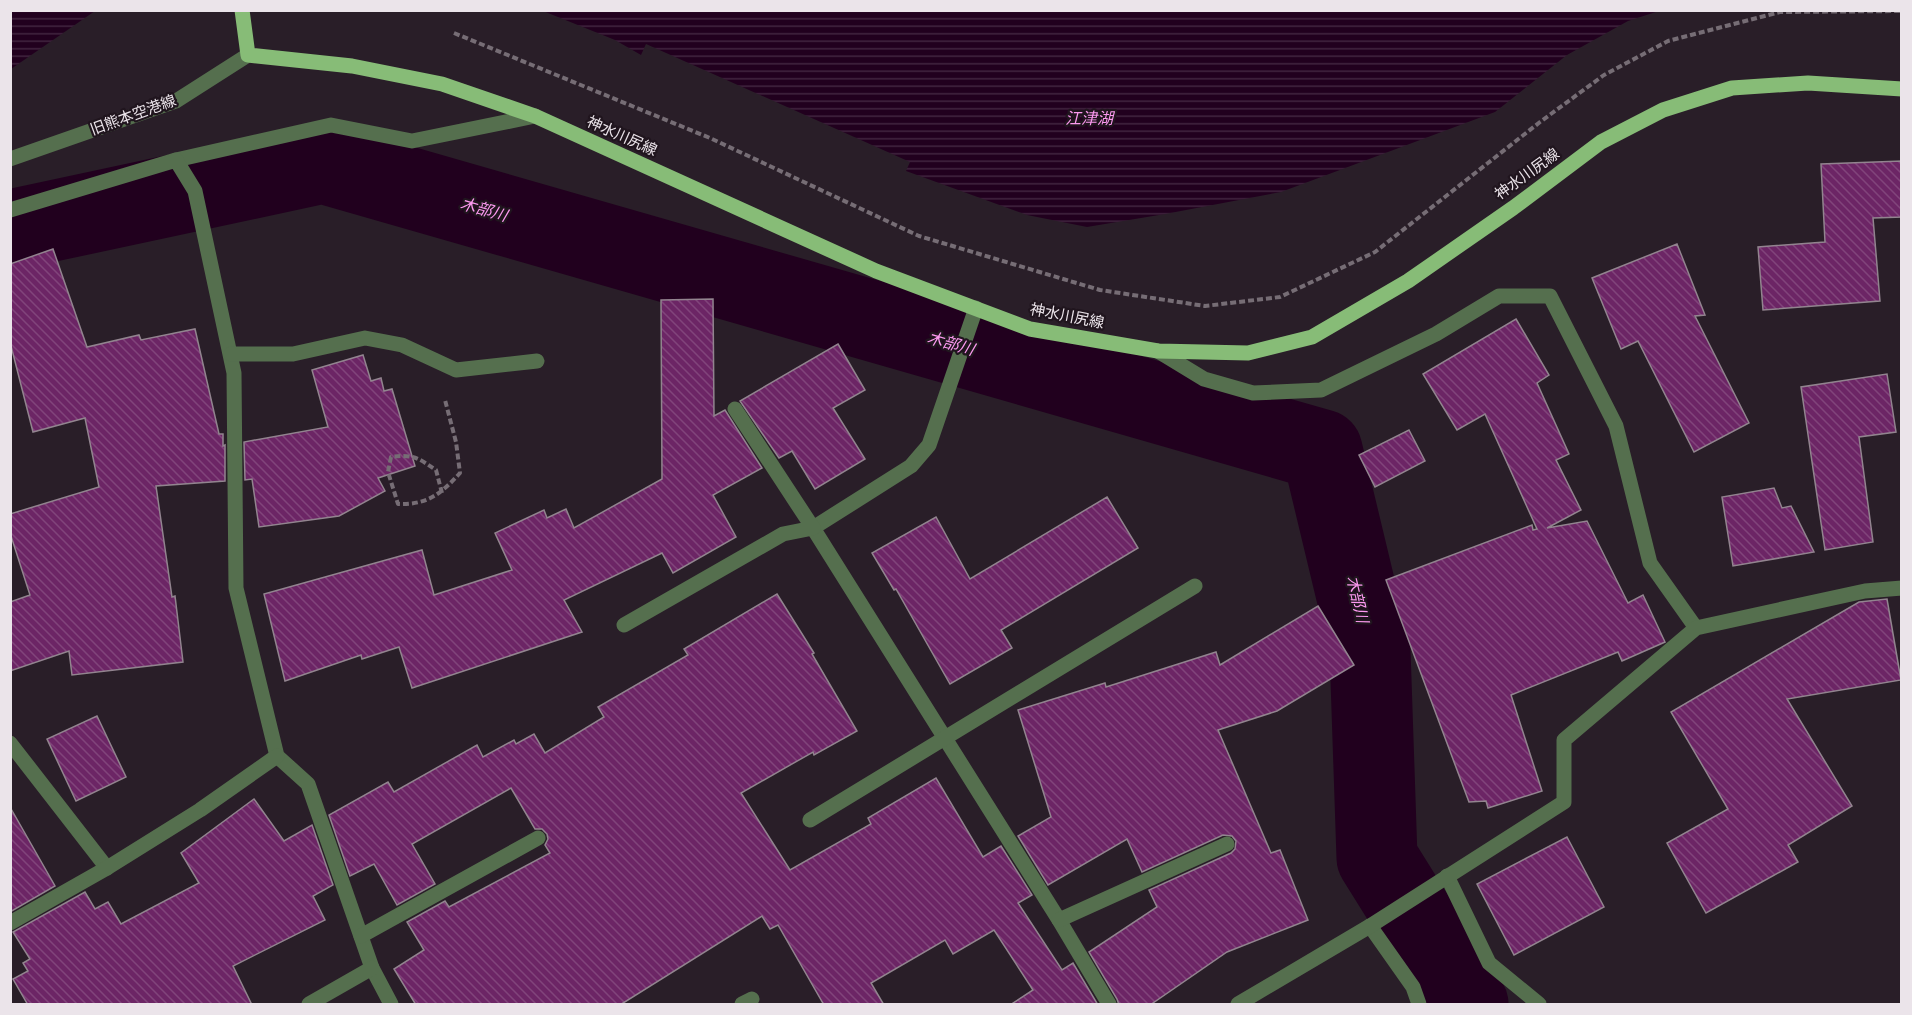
<svg xmlns="http://www.w3.org/2000/svg" width="1912" height="1015" font-family="Raleway,'Noto Sans JP',sans-serif">
<defs>
<pattern id="water-rules" width="6" height="5" patternUnits="userSpaceOnUse" patternTransform="scale(1.5)"><rect width="6" height="5" fill="#21001e"/><path d="M0 2.5h6" fill="none" stroke="#41253f"/></pattern>
<pattern id="building-back-hatch" width="6" height="6" patternUnits="userSpaceOnUse" patternTransform="scale(1.5)"><rect width="6" height="6" fill="#6c2565"/><path d="M-1 5l2 2M0 0l6 6M5-1l2 2" fill="none" stroke="#81447b"/></pattern>
</defs>
<rect width="100%" height="100%" fill="#291e28"/>
<g fill="url(#water-rules)">
<path d="M11 10H95V11L11 69Z"/>
<path d="M543 11H1659L1628 21 1567 55 1495 112 1281 192 1165 214 1087 227 1027 215 906 171 910 162 646 44 641 55 615 40Z"/>
</g>
<g fill="none" stroke-linecap="round" stroke-linejoin="round">
<path stroke="#21001e" stroke-width="81" d="M10 230 323 163 1322 450 1370 650 1377 858 1468 1004"/>
</g>
<g fill="url(#building-back-hatch)" stroke="#92848f" stroke-width="1.5">
<path d="M1902 161V217L1873 218 1880 301 1763 310 1758 247 1825 242 1821 164Z"/>
<path d="M1677 244 1705 315 1695 316 1749 423 1694 452 1638 341 1621 349 1592 278Z"/>
<path d="M53 249 87 347 139 335 141 340 195 329 219 434H223V446L225 445V481L156 486 172 597 175 596 183 662 72 675 69 651 10 671V602L30 595 10 533V514L99 487 85 418 33 432 10 342V264Z"/>
<path d="M713 299 714 416 725 410 762 468 713 495 736 537 673 573 662 553 564 600 582 632 412 688 399 647 362 659 361 655 285 681 264 594 422 550 434 595 512 570 495 533 544 510 547 518 566 509 574 528 662 479 661 300Z"/>
<path d="M1516 319 1549 375 1537 383 1569 454 1556 460 1581 510 1547 528 1587 521 1628 603 1643 595 1665 642 1622 661 1618 652 1511 695 1542 791 1488 808 1486 801 1469 802 1386 580 1532 525 1533 530 1537 529 1485 414 1457 430 1423 374Z"/>
<path d="M838 344 865 390 833 408 865 459 815 489 792 451 779 458 740 401Z"/>
<path d="M363 355 371 381 381 378 384 391 392 389 415 466 378 478 385 491 339 516 259 527 252 479 245 480 244 442 328 427 312 370Z"/>
<path d="M1887 374 1896 432 1859 437 1873 542 1825 550 1801 387Z"/>
<path d="M1409 430 1425 461 1375 487 1359 455Z"/>
<path d="M1774 488 1782 508 1791 506 1814 552 1733 566 1722 497Z"/>
<path d="M1107 497 1138 548 1001 630 1012 648 950 684 896 589 894 590 872 553 936 517 970 579Z"/>
<path d="M777 594 814 653 812 654 857 731 814 755 813 752 741 793 790 870 871 824 868 818 936 778 983 857 1001 846 1032 895 1018 903 1062 970 1073 963 1098 1005H1010L1033 990 994 930 953 954 945 940 871 983 884 1005H824L778 925 770 929 762 916 620 1005H416L394 969 424 950 407 922 445 901 449 907 550 853 545 845 548 839 547 834 542 829H535L511 788 412 844 435 884 397 905 374 864 350 876 329 815 388 782 394 792 477 745 483 757 514 740 516 744 534 734 545 753 604 717 598 707 688 655 684 649Z"/>
<path d="M1887 599 1901 680 1787 699 1852 806 1788 845 1798 862 1706 913 1667 843 1728 809 1671 712 1859 602Z"/>
<path d="M1318 606 1354 665 1277 711 1218 730 1271 853 1280 850 1308 920 1227 952 1150 1005H1119L1117 999 1089 952 1157 907 1149 890 1231 853 1235 849 1236 841 1232 836 1223 835 1142 872 1127 839 1048 885 1018 836 1051 817 1018 710 1105 683 1106 687 1216 652 1220 665Z"/>
<path d="M97 716 126 777 76 801 47 739Z"/>
<path d="M254 799 284 841 312 825 333 885 313 896 325 920 233 966 252 1005H28L13 979 28 971 23 963 30 959 13 932 85 892 95 909 108 902 121 924 199 883 181 853Z"/>
<path d="M10 807 55 886 10 912Z"/>
<path d="M1567 837 1604 907 1514 955 1477 884Z"/>
</g>
<g fill="none" stroke-linecap="round" stroke-linejoin="round">
<g stroke="#766d75" stroke-width="4" stroke-dasharray="6 3" stroke-linecap="butt">
<path d="M454 33 710 138 919 236 1100 290 1205 306 1280 297 1375 252 1540 122 1604 75 1668 41 1780 12 1902 11"/>
<path d="M442 493 436 470C418 458 414 454 391 457L388 472 398 504C427 505 441 494 460 473L456 442 445 400"/>
</g>
<g stroke="#556f4e" stroke-width="15">
<path d="M10 159 176 101 248 55"/>
<path d="M176 160 331 125 412 141 535 116"/>
<path d="M10 210 176 160 195 191 234 373 236 588 277 756 308 784 372 968 391 1004"/>
<path d="M976 308 929 445 911 466 813 528 1059 920 1109 1004"/>
<path d="M1158 351 1204 379 1253 393 1321 390 1436 334 1499 296H1550L1616 426 1650 563 1696 628"/>
<path d="M231 354H293L365 338 402 345 456 370 537 361"/>
<path d="M624 625 783 534 813 528 735 409"/>
<path d="M10 743 107 868"/>
<path d="M810 820 1195 586"/>
<path d="M1447 876 1489 963 1539 1004"/>
<path d="M1059 920 1227 844"/>
<path d="M10 923 107 868 200 810 277 756"/>
<path d="M1370 926 1413 987 1419 1004"/>
<path d="M361 936 538 838"/>
<path d="M309 1004 372 968"/>
<path d="M742 1004 752 999"/>
<path d="M1238 1004 1370 926 1564 802V740L1696 628 1865 591 1902 588"/>
</g>
<path stroke="#87bc77" stroke-width="15" d="M242 10 248 55 352 66 442 84 535 116 876 271 1030 329 1158 351 1248 353 1312 337 1408 281 1513 208 1601 142 1663 110 1732 88 1808 83 1902 89"/>
</g>
<g text-anchor="middle" stroke-width="4.5" stroke-linejoin="round" paint-order="stroke">
<g font-size="15" fill="#ebe4ea" stroke="#20151e">
<text transform="translate(133 115) rotate(-20)" y="5">旧熊本空港線</text>
<text transform="translate(622 136) rotate(24)" y="5">神水川尻線</text>
<text transform="translate(1527 174) rotate(-36)" y="5">神水川尻線</text>
<text transform="translate(1067 316) rotate(11)" y="5">神水川尻線</text>
</g>
<g font-size="16" font-style="italic" fill="#fc99f0" stroke="#20151e">
<text x="1089" y="124">江津湖</text>
<text transform="translate(484 209) rotate(16)" y="6">木部川</text>
<text transform="translate(951 343) rotate(16)" y="6">木部川</text>
<text transform="translate(1358 599) rotate(77)" y="6">木部川</text>
</g>
</g>
<rect width="1912" height="1015" fill="none" stroke="#ebe4ea" stroke-width="24"/>
</svg>
